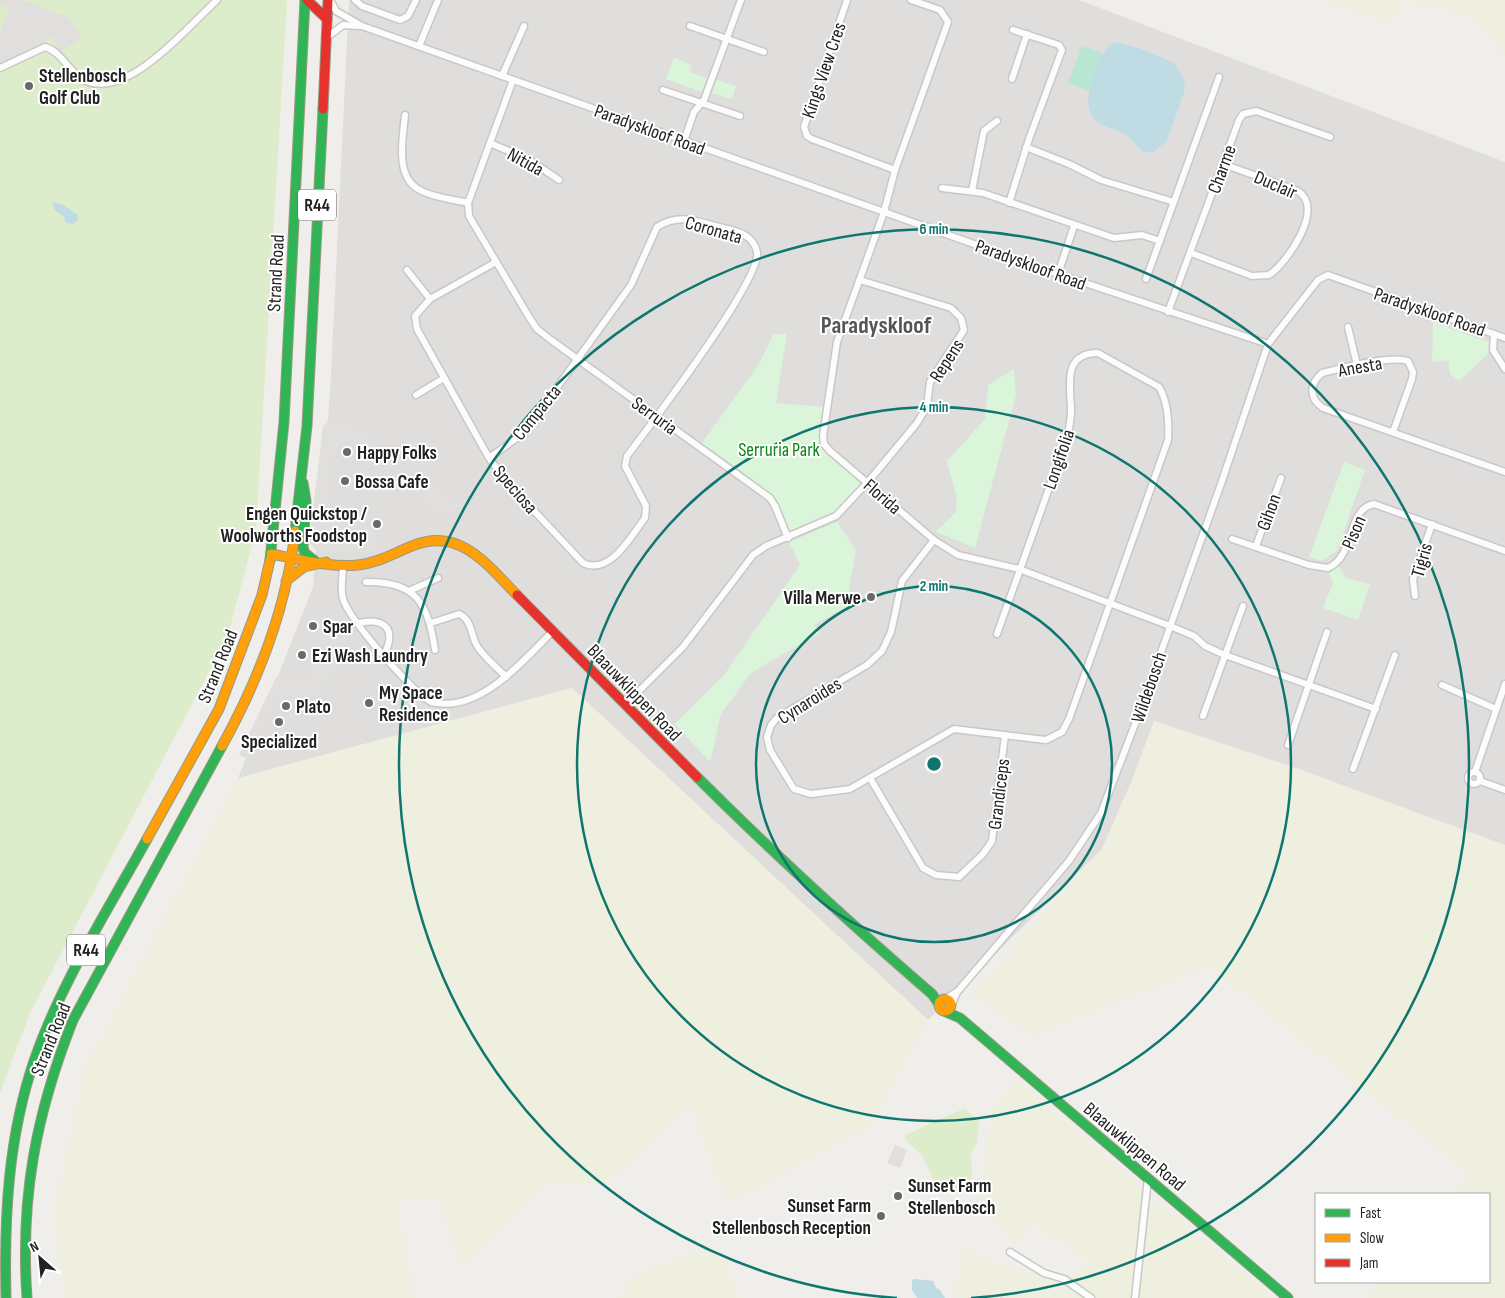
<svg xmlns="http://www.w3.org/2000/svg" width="1505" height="1298" font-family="'Sofia Sans Condensed',sans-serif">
<rect width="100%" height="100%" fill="#f0eeeb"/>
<path fill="#dfdedc" d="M349 0H1079L1505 162V847L1153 733 1102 849 928 1020 572 688 238 778 313 587 330 394Z"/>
<g fill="#efefdf">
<path d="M1319 0H1403L1391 24Z"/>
<path d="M1404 0H1505V59L1476 18Z"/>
<path d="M572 688 928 1020 872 1124 727 1205 692 1106 606 1184 550 1183 462 1269 437 1197 396 1202 415 1298H65L54 1213 84 1069 238 778Z"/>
<path d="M1154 721 1296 768 1505 845V1298H1366L1379 1282H1489V1194H1453L1470 1174 1208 966 1032 1036 970 995 1102 849 1132 780Z"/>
<path d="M1015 1078 1154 1199 1274 1298H955L964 1246 999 1264 1065 1284 1089 1262 1032 1224 1014 1244 976 1206 992 1112Z"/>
<path d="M717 1244 739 1298H617L637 1273Z"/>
</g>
<g fill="#ddeccb">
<path d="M0 0H287L256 530 228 635 30 1013 0 1093Z"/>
<path d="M965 1108 979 1122 977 1143 971 1153C970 1165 979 1194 956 1194 950 1194 945 1191 939 1191L923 1157 905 1139 906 1135Z"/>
</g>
<g fill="#daf5da">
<path d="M674 58 692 65 690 72 707 78 702 92 666 79Z"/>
<path d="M716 80 736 86 732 99 712 93Z"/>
<path d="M1433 322 1491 343 1487 355 1459 381 1450 374 1448 360 1432 362Z"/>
<path d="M787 333 776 403 827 407 825 444 868 482 836 516 788 538 775 506 699 447 759 364 773 335Z"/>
<path d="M1014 369 1016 395 975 548 936 532 956 512 957 499 947 461 985 419 988 385Z"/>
<path d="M1344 462 1365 470 1337 551 1321 561 1309 557Z"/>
<path d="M837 522 856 550 846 607 814 625 820 633 751 673 721 714 710 762 675 724 724 675 800 565 789 542Z"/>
<path d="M1337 563 1346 578 1370 584 1358 620 1323 608 1333 583 1327 568Z"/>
</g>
<path fill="#b7e6d2" d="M1082 46 1103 53 1090 91 1068 83Z"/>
<g fill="#e0dfde">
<path d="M0 0H23L70 18 82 39 60 51 52 37 0 64V32L10 9 0 5Z"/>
<path d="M331 419 358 428 378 442 374 458H367L360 445 339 443 337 455H332L329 498 355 505 382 544 365 555 315 549 309 542 323 426Z"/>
<path d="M423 472 459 507 440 520 406 485Z"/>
<path d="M331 615 350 631 334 676 326 679 310 711 276 699 248 759 239 755 276 677 307 678Z"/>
<path d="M895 1145 907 1150 900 1168 887 1163Z"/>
</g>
<g fill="#bfdbe3">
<path d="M1115 42 1139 48 1174 63 1184 79 1185 89 1167 141 1153 152H1143C1137 146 1131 138 1124 133 1116 129 1106 128 1099 123 1082 110 1089 90 1095 74 1100 61 1103 49 1115 42Z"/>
<path d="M52 202 62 204 78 215V220L73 224 66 223 63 216 55 210Z"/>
<path d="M916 1279 933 1281 936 1288 940 1290 945 1298H917L912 1290V1280Z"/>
</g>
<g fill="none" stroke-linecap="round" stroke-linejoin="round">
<defs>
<g id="street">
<path d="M330 0 336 11 362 26 1058 274 1268 344"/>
<path d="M355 0 362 6 400 20 408 16 416 0"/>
<path d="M847 0 804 127 807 136 812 139 895 170 948 22 940 10 911 0"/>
<path d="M690 26 764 52"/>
<path d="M326 38 343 25 359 26"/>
<path d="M419 46 438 0"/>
<path d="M0 68 45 47C63 52 69 74 86 81 128 99 188 27 217 0"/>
<path d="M502 76 524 26"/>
<path d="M1012 79 1027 34"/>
<path d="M513 80 468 203 469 216 529 317 537 329 551 340 770 498 775 506 788 538"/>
<path d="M663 90 740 116"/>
<path d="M405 115C403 137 394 177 420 190 433 198 453 199 468 203"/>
<path d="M684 141 694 112 704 100 741 0"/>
<path d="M492 144 528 159 559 180"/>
<path d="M1026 147 1069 164 1101 180 1174 202"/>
<path d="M895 170 884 212 837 342 823 436 824 444 830 451 934 540 958 555 1019 569 1170 626 1194 636 1205 646 1225 655 1376 709"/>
<path d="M942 188 983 193 1114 238 1142 235 1160 241"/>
<path d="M972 191 984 131 997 121"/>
<path d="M1009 203 1029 139 1062 50 1059 45 1013 30"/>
<path d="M1191 253 1252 276 1269 275C1288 262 1325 208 1298 191L1223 164"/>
<path d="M407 270 430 299"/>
<path d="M1058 274 1074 226"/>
<path d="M1146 279 1219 77"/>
<path d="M1168 312 1239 120 1243 114 1256 111 1330 137"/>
<path d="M1348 327 1357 365"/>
<path d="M1494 334 1493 350 1505 369"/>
<path d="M416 395 444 378"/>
<path d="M1393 432 1412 379 1413 372 1408 361C1389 355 1342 368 1322 373 1309 384 1309 399 1323 408L1505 472"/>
<path d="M489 458 525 432 631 285 657 227C679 213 696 221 719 227 735 231 753 233 757 252 762 279 649 427 627 456L625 466 646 506 645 518C631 536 610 576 583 563L506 481 489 458 417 329 415 316 430 299 496 262"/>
<path d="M1232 539 1309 565 1328 568C1356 556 1346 509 1374 504L1505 551"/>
<path d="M934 540 902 581 891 632 882 651 867 665 777 718 771 725 767 737 770 750 794 789 811 794 850 789 954 729 1046 740 1062 732 1069 719 1168 440C1169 423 1168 402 1159 387L1098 353C1061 353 1071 388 1071 411 1071 419 1069 427 1068 435L997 634"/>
<path d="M1256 546 1281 478"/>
<path d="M343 565C343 575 340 589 343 599 350 621 412 691 431 702 479 714 523 661 553 631"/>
<path d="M366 582C417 581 428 604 435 650"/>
<path d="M409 591 438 578"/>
<path d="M1415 596 1413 579 1432 524"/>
<path d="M358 623C385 617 397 629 384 655"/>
<path d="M431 623 459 614C471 619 471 633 476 644 482 656 497 667 506 677"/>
<path d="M1442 685 1496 709"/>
<path d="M625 705 683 647 753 555 766 546 836 516 868 482 917 423 927 406 930 382 964 330 961 318 951 308 860 280"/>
<path d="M1203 716 1243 606"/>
<path d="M1288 745 1327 632"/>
<path d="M1353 769 1395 655"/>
<circle cx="1474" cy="778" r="6"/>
<path d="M1475 772 1505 684"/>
<path d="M870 778 923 868 936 875 959 877 983 854 992 841 1005 735"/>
<path d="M1480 781 1505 790"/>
<path d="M945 999 958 991 1069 861 1101 813 1140 711 1222 481 1268 344 1318 280 1328 275 1505 338"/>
<path d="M952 1004 957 992"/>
<path d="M1010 1252 1044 1273 1064 1279 1091 1298"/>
<path d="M1135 1298 1148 1178"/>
</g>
<g id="fast">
<path d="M303 483 306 501 303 548 305 553 315 561"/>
<path d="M295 531 307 426 323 109"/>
<path d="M270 560 284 422 305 0"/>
<path d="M697 777C773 853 851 924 932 994L939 1004"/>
<path d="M946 1012 960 1018 1288 1298"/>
<path d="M6 1298C4 1217 8 1136 35 1058 62 981 108 910 147 839"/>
<path d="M27 1298C20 1197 36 1114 73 1020L222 746"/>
</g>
<g id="slow">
<path d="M271 554C299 559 330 568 358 565 378 563 394 553 412 546 460 526 487 565 517 595"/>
<path d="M286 581 304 567 326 562"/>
<path d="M222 746C258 681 287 606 295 531"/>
<path d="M147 839 219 709 262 595 270 560"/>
<circle cx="945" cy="1005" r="6"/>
</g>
<g id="jam">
<path d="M307 0 327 19"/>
<path d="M323 109 328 0"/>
<path d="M517 595 697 777"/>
</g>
</defs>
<use href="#street" stroke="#c9c8c7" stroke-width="9"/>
<use href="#fast" stroke="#999a82" stroke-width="11"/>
<use href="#slow" stroke="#999a82" stroke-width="11"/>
<use href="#jam" stroke="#999a82" stroke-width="11"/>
<use href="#street" stroke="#fdfcfc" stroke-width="6"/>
<use href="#fast" stroke="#30b455" stroke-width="9"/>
<use href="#slow" stroke="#ff9f0a" stroke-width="9"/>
<use href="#jam" stroke="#e5322d" stroke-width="9"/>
</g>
<g fill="none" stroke="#0f766e" stroke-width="2.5">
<circle cx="934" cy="764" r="178"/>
<circle cx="934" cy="764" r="357"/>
<path d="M897 1298A535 535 0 1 1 971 1298"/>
</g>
<g fill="#6a6968" stroke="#fff" stroke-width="2">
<circle cx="29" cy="86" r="5"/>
<circle cx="347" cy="452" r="5"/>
<circle cx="345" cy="481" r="5"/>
<circle cx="377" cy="524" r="5"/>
<circle cx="871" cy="597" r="5"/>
<circle cx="313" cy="626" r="5"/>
<circle cx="302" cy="655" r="5"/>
<circle cx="369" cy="703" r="5"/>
<circle cx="286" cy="706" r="5"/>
<circle cx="279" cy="722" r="5"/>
<circle cx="898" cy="1196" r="5"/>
<circle cx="881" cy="1216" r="5"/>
</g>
<g text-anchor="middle" stroke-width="4" stroke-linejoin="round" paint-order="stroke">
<g fill="#fff" stroke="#646464" stroke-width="1">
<rect x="298" y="189.5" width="38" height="31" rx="4"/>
<rect x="67" y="934.5" width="38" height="31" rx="4"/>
</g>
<g font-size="18" font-weight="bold" fill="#222">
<text x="317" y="211">R44</text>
<text x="86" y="956">R44</text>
</g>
<g font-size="19" fill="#222" stroke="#fff">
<text transform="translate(823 70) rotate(-71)" y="7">Kings View Cres</text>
<text transform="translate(650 129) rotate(20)" y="7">Paradyskloof Road</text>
<text transform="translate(526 161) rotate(29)" y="7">Nitida</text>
<text transform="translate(1221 169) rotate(-70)" y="7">Charme</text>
<text transform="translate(1276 184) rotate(23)" y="7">Duclair</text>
<text transform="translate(714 229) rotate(16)" y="7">Coronata</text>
<text transform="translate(1031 264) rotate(20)" y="7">Paradyskloof Road</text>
<text transform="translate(275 273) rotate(-87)" y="7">Strand Road</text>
<text transform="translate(1430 311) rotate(19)" y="7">Paradyskloof Road</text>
<text transform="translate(946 360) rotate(-57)" y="7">Repens</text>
<text transform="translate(1360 366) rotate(-10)" y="7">Anesta</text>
<text transform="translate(536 412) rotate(-51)" y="7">Compacta</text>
<text transform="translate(655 415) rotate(36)" y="7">Serruria</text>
<text transform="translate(1058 459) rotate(-71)" y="7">Longifolia</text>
<text transform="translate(516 489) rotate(49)" y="7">Speciosa</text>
<text transform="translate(883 496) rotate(41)" y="7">Florida</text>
<text transform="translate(1268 512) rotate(-70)" y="7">Gihon</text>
<text transform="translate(1353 532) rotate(-67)" y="7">Pison</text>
<text transform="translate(1421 560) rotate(-74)" y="7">Tigris</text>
<text transform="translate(217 666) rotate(-68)" y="7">Strand Road</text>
<text transform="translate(1148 687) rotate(-71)" y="7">Wildebosch</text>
<text transform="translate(635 692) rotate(46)" y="7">Blaauwklippen Road</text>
<text transform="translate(809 700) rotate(-32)" y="7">Cynaroides</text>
<text transform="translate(998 794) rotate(-83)" y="7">Grandiceps</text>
<text transform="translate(50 1039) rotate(-68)" y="7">Strand Road</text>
<text transform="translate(1135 1146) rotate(40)" y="7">Blaauwklippen Road</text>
</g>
<g font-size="19" font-weight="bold" fill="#222" stroke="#fff" text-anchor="start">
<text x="39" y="82">Stellenbosch<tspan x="39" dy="22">Golf Club</tspan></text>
<text x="357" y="459">Happy Folks</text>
<text x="355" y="488">Bossa Cafe</text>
<text x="367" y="520" text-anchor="end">Engen Quickstop /<tspan x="367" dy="22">Woolworths Foodstop</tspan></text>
<text x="861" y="604" text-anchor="end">Villa Merwe</text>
<text x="323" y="633">Spar</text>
<text x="312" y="662">Ezi Wash Laundry</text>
<text x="379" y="699">My Space<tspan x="379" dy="22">Residence</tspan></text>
<text x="296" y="713">Plato</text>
<text x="279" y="748" text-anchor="middle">Specialized</text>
<text x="908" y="1192">Sunset Farm<tspan x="908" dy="22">Stellenbosch</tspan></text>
<text x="871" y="1212" text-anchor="end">Sunset Farm<tspan x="871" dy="22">Stellenbosch Reception</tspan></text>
</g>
<g font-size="19" fill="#0c8416" stroke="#fff">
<text x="779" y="456">Serruria Park</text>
</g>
<g font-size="24" font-weight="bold" fill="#555" stroke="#fff">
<text x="876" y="333">Paradyskloof</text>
</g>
</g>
<circle cx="934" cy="764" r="8" fill="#0f766e" stroke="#fff" stroke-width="2.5"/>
<g font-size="15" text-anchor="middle" font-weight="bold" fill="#0f766e" stroke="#fff" stroke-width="4" stroke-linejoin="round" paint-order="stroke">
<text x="934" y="234">6 min</text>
<text x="934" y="412">4 min</text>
<text x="934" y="591">2 min</text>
</g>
<rect x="1315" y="1193" width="175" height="90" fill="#ffffff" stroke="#a7a7a7"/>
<rect x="1325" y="1209" width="25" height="8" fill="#30b455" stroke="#a7a7a7"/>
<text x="1360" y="1218" font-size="15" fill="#222222">Fast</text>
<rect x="1325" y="1234" width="25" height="8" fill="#ff9f0a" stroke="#a7a7a7"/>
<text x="1360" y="1243" font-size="15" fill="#222222">Slow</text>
<rect x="1325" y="1259" width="25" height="8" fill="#e5322d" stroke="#a7a7a7"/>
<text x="1360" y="1268" font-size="15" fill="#222222">Jam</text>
<g transform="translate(40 1258) rotate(333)" stroke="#ffffff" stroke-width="4" paint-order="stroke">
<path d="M0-4L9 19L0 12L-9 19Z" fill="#222222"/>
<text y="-8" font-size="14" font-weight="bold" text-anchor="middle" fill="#222222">N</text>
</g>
</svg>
